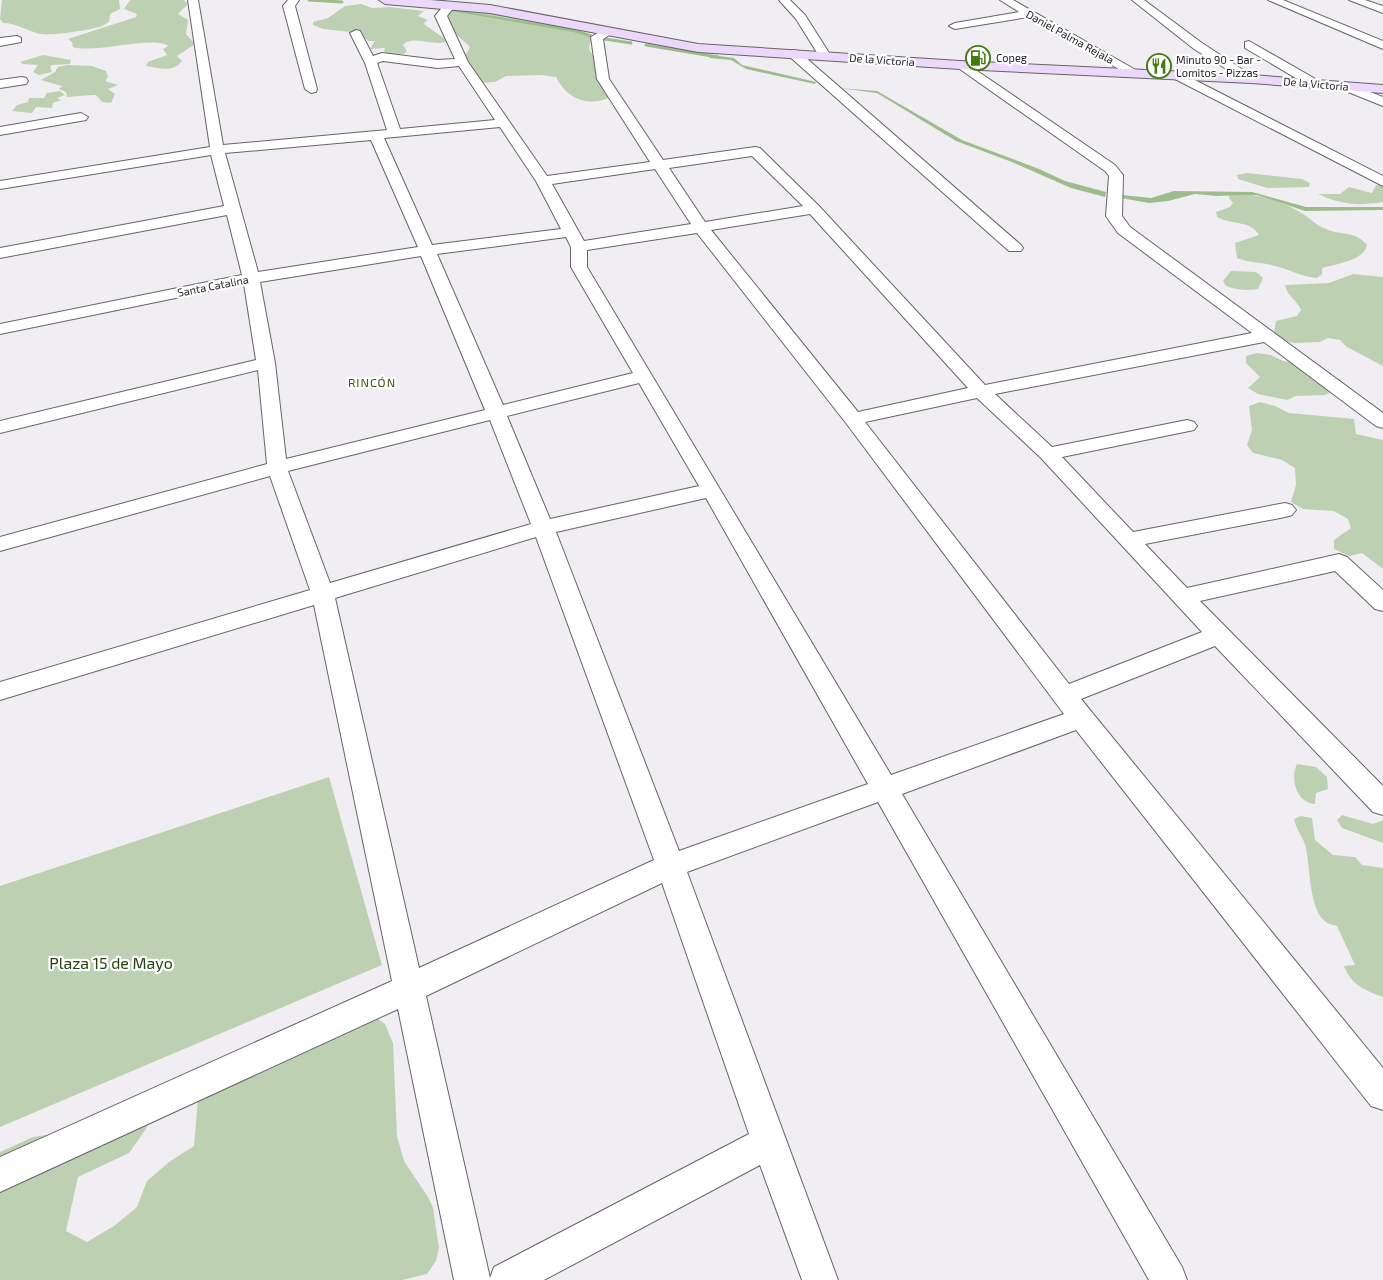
<svg xmlns="http://www.w3.org/2000/svg" width="1383" height="1280" font-family="'Exo 2',sans-serif">
<rect width="100%" height="100%" fill="#f0eef2"/>
<g fill="#bdd1b2">
<path d="M2 0H119L120 9 110 14 109 22 102 26C91 30 51 36 40 34 28 31 16 23 3 23L0 19Z"/>
<path d="M130 0H184L188 4 178 14 188 20 186 34 195 44 177 56 182 61C173 73 159 68 146 66L148 62 167 55 163 49 168 46C153 35 94 54 73 47L72 42 68 39 136 17 137 14 124 9Z"/>
<path d="M361 4 372 8 389 7 424 11 418 16 428 20 424 23 425 25 448 41C434 48 413 34 403 45L407 51 404 54H387L384 51 385 48 370 49 375 41H367L368 40 351 32 323 29 313 25V22L328 18 345 6Z"/>
<path d="M455 10C499 12 551 16 591 37L589 49 613 89V96C590 108 567 100 556 77L541 75 506 76 495 82 478 83 466 78 460 65 470 47 442 21 443 11Z"/>
<path d="M43 55 71 60 70 64 52 65 50 67 52 72 39 75 33 72 38 65 23 64 20 62Z"/>
<path d="M67 65 92 66 106 71 108 77 105 81 118 85 108 89 115 94 111 103 102 102 96 95H92L67 97 66 92 59 89 62 86 41 80 55 72 58 67Z"/>
<path d="M60 91 65 95 57 98 61 100 53 103 52 108 36 107 32 113 12 111 17 105 28 102 29 98H44L47 93Z"/>
<path d="M1247 173 1302 179 1310 183 1309 187 1267 188 1238 179 1237 175Z"/>
<path d="M1376 185 1383 186V202C1356 206 1343 205 1318 194H1340L1349 187 1372 193Z"/>
<path d="M1230 193C1255 193 1283 201 1303 214 1311 219 1317 226 1326 229 1341 236 1355 230 1367 245 1364 261 1335 264 1322 268V274L1317 278C1300 277 1288 268 1271 265 1259 262 1249 263 1237 258L1235 243 1259 235C1251 220 1230 225 1217 217L1216 212 1230 207 1233 203 1229 198Z"/>
<path d="M1231 271 1256 272 1263 278 1258 289C1247 291 1237 290 1226 286L1223 281Z"/>
<path d="M1353 274 1383 277V366L1347 347 1340 340 1328 338 1320 342 1294 343 1282 340 1274 333 1276 321 1297 316 1301 310C1297 300 1287 296 1285 285L1329 283Z"/>
<path d="M1257 353 1271 355 1283 361 1312 366 1341 380 1342 387 1325 395 1296 396 1287 400 1258 394 1248 388 1260 377 1246 363V356Z"/>
<path d="M1260 402 1275 406 1289 413 1354 419 1356 434 1383 440V569L1362 553 1349 556 1334 549V540L1351 528 1348 519 1334 511 1303 509 1291 502 1296 485 1295 468 1282 460 1253 453 1247 445 1252 430 1249 406Z"/>
<path d="M1297 764 1316 767 1327 777 1328 789 1316 793 1315 804C1296 803 1290 778 1297 764Z"/>
<path d="M329 777 382 965 0 1127V886Z"/>
<path d="M1342 815 1373 824 1383 820V843L1342 828 1337 820Z"/>
<path d="M1301 816 1312 818 1315 840 1333 855 1355 857 1362 865 1383 868V997C1366 991 1350 984 1344 966L1355 965 1337 926C1334 925 1328 924 1326 922 1309 911 1310 866 1306 848 1304 838 1296 830 1294 819Z"/>
<path d="M369 1012 385 1024 393 1043 397 1136 404 1161 428 1197 433 1208 439 1248 436 1261 427 1274 402 1280H0V1152L33 1137 59 1133 108 1111 133 1096 151 1105 146 1129 129 1153 78 1177 66 1231 87 1242 114 1226 137 1207 147 1181 169 1162 194 1146 198 1099Z"/>
</g>
<g fill="#9dbc8b">
<path d="M448 9 582 30 579 33 446 10Z"/>
<path d="M711 55 734 58 742 65 816 82 815 84 746 69 731 60 709 58Z"/>
<path d="M839 88 877 91 962 140 1039 169 1065 181 1106 192 1105 197 1071 188 1012 162 956 141 877 93Z"/>
<path d="M1174 191 1252 192 1306 207H1383V210L1305 211 1257 195H1241L1217 196 1195 194 1168 201 1149 203 1121 198 1122 195 1151 198Z"/>
</g>
<g fill="none" stroke-linecap="round" stroke-linejoin="round">
<g stroke="#9dbc8b" stroke-width="3">
<path d="M309 0 342 2"/>
<path d="M573 30 591 36"/>
<path d="M605 39 631 43"/>
<path d="M646 45 718 57"/>
</g>
<defs>
<g id="street">
<path d="M188 0H198L223 145 387 130 365 63 350 33 356 30 360 31 373 56 382 53 438 60 455 59 435 16 445 4 449 3 455 6 447 16 468 62 547 176 650 162 597 79 591 37 603 30H611V34L603 39 609 79 663 160 755 147 760 148 819 206 985 385 1252 333 1118 233 1106 216 1109 176 1105 171 954 65 956 62H964L1115 165 1123 175 1122 216 1130 227 1383 413V428L1376 426 1264 342 995 394 1052 447 1187 420 1194 422 1197 426 1194 430 1062 457 1133 532 1285 503 1292 505 1296 510 1292 515 1285 517 1145 544 1187 588 1339 554 1347 557 1383 590V611L1375 609 1335 571 1200 601 1383 786V815L1373 812 1215 646 1081 699 1383 1068V1110L1371 1106 1076 730 902 794 1182 1267 1187 1280H1149L878 802 687 872 838 1280H802L760 1165 544 1280H454L398 1009 0 1192V1157L392 981 314 605 0 700V682L310 590 270 476 0 551V537L267 464 258 370 0 433V421L256 360 244 284 0 334V324L242 275 227 215 0 258V248L224 206 211 155 0 189V181L210 147ZM383 61 438 68 459 66 495 120 400 129 377 63ZM500 127 536 181 561 229 432 245 384 138ZM371 140 418 247 258 272 225 153ZM752 156 803 206 705 222 669 168ZM655 169 691 224 584 241 552 184ZM810 214 968 388 858 412 711 230ZM697 233 846 423 1064 714 891 775 587 267V250ZM566 237 571 247V267L633 373 503 405 437 254ZM421 256 485 410 286 459 275 363 260 282ZM639 383 699 486 550 519 507 416ZM977 398 1041 458 1202 632 1069 684 865 422ZM490 420 531 524 330 583 288 471ZM706 498 868 784 679 851 556 532ZM536 537 654 860 419 968 335 598ZM662 883 749 1134 494 1267 490 1278 426 996Z"/>
<path d="M288 0H299L295 6 317 89 316 92 311 93 305 89 283 6Z"/>
<path d="M779 0H790L805 15 831 56 829 59H821L796 19Z"/>
<path d="M1000 0H1013L1141 73 1135 77 1131 76 1028 17 955 29 949 26 955 23 1019 12Z"/>
<path d="M1132 0H1144L1202 43 1257 79 1255 82H1247L1194 49Z"/>
<path d="M1268 0H1283L1383 41V49Z"/>
<path d="M1349 0H1365L1383 6V13Z"/>
<path d="M17 36 21 38V42L0 46V38Z"/>
<path d="M1249 41 1319 81 1321 84 1319 87H1311L1245 48V42Z"/>
<path d="M794 50 798 51 1021 245 1023 248 1021 251H1009L790 57 788 54 790 51Z"/>
<path d="M1179 72 1383 176V186L1175 79 1173 76Z"/>
<path d="M22 77 26 78 28 81 26 84 0 88V80Z"/>
<path d="M1347 83 1383 97V106L1343 90 1341 87Z"/>
<path d="M81 113 88 117 86 120 0 135V127Z"/>
</g>
<path id="secondary" d="M379 0H430L490 5 698 44 960 61 1251 75 1383 85V93L1251 83 960 69 698 52 490 13 385 4Z"/>
</defs>
<use href="#street" stroke="#666468" stroke-width="2"/>
<use href="#secondary" stroke="#666468" stroke-width="2"/>
<use href="#street" fill="#fff" fill-rule="evenodd"/>
<use href="#secondary" fill="#ecd8fb" fill-rule="evenodd"/>
</g>
<defs>
<symbol id="fuel-ring" viewBox="-11 -11 22 22"><circle r="9.5" fill="#fff" stroke="#437b11" stroke-width="1.5"/><path d="M-5.5-6h7V0h2V4h1.3V-2.5L3-4.5l.8-.8L6-3V5H2.5V1h-1V6h-7ZM-4.2-4.7v3.2H.2V-4.7Z" fill="#437b11"/></symbol>
<symbol id="restaurant-ring" viewBox="-11 -11 22 22"><circle r="9.5" fill="#fff" stroke="#437b11" stroke-width="1.5"/><path d="M-5-6h1v4h1v-4h1v4h1v-4h1v5L-1.5 .5V6h-2V.5L-5-1ZM5-6V6H3V1.5H1.5Q1.5-4 5-6Z" fill="#437b11"/></symbol>
</defs>
<g fill-rule="evenodd">
<use href="#fuel-ring" x="964" y="44" width="28" height="28"/>
<use href="#restaurant-ring" x="1145" y="52" width="28" height="28"/>
</g>
<g text-anchor="middle" stroke-width="4.5" stroke-linejoin="round" paint-order="stroke">
<g font-size="11" fill="#252426" stroke="#fff">
<text transform="translate(1070 37) rotate(29)" y="4">Daniel Palma Rejala</text>
<text transform="translate(882 60) rotate(4)" y="4">De la Victoria</text>
<text transform="translate(1316 84) rotate(5)" y="4">De la Victoria</text>
<text transform="translate(213 286) rotate(-11)" y="4">Santa Catalina</text>
</g>
<g font-size="11" fill="#252426" stroke="#fff" text-anchor="start">
<text x="996" y="62">Copeg</text>
<text x="1176" y="64">Minuto 90 - Bar -<tspan x="1176" dy="13">Lomitos - Pizzas</tspan></text>
</g>
<g font-size="12" letter-spacing="1" fill="#395d1f" stroke="#fff">
<text x="372" y="387">RINCÓN</text>
</g>
<g font-size="16" fill="#25420e" stroke="#fff">
<text x="111" y="969">Plaza 15 de Mayo</text>
</g>
</g>
</svg>
